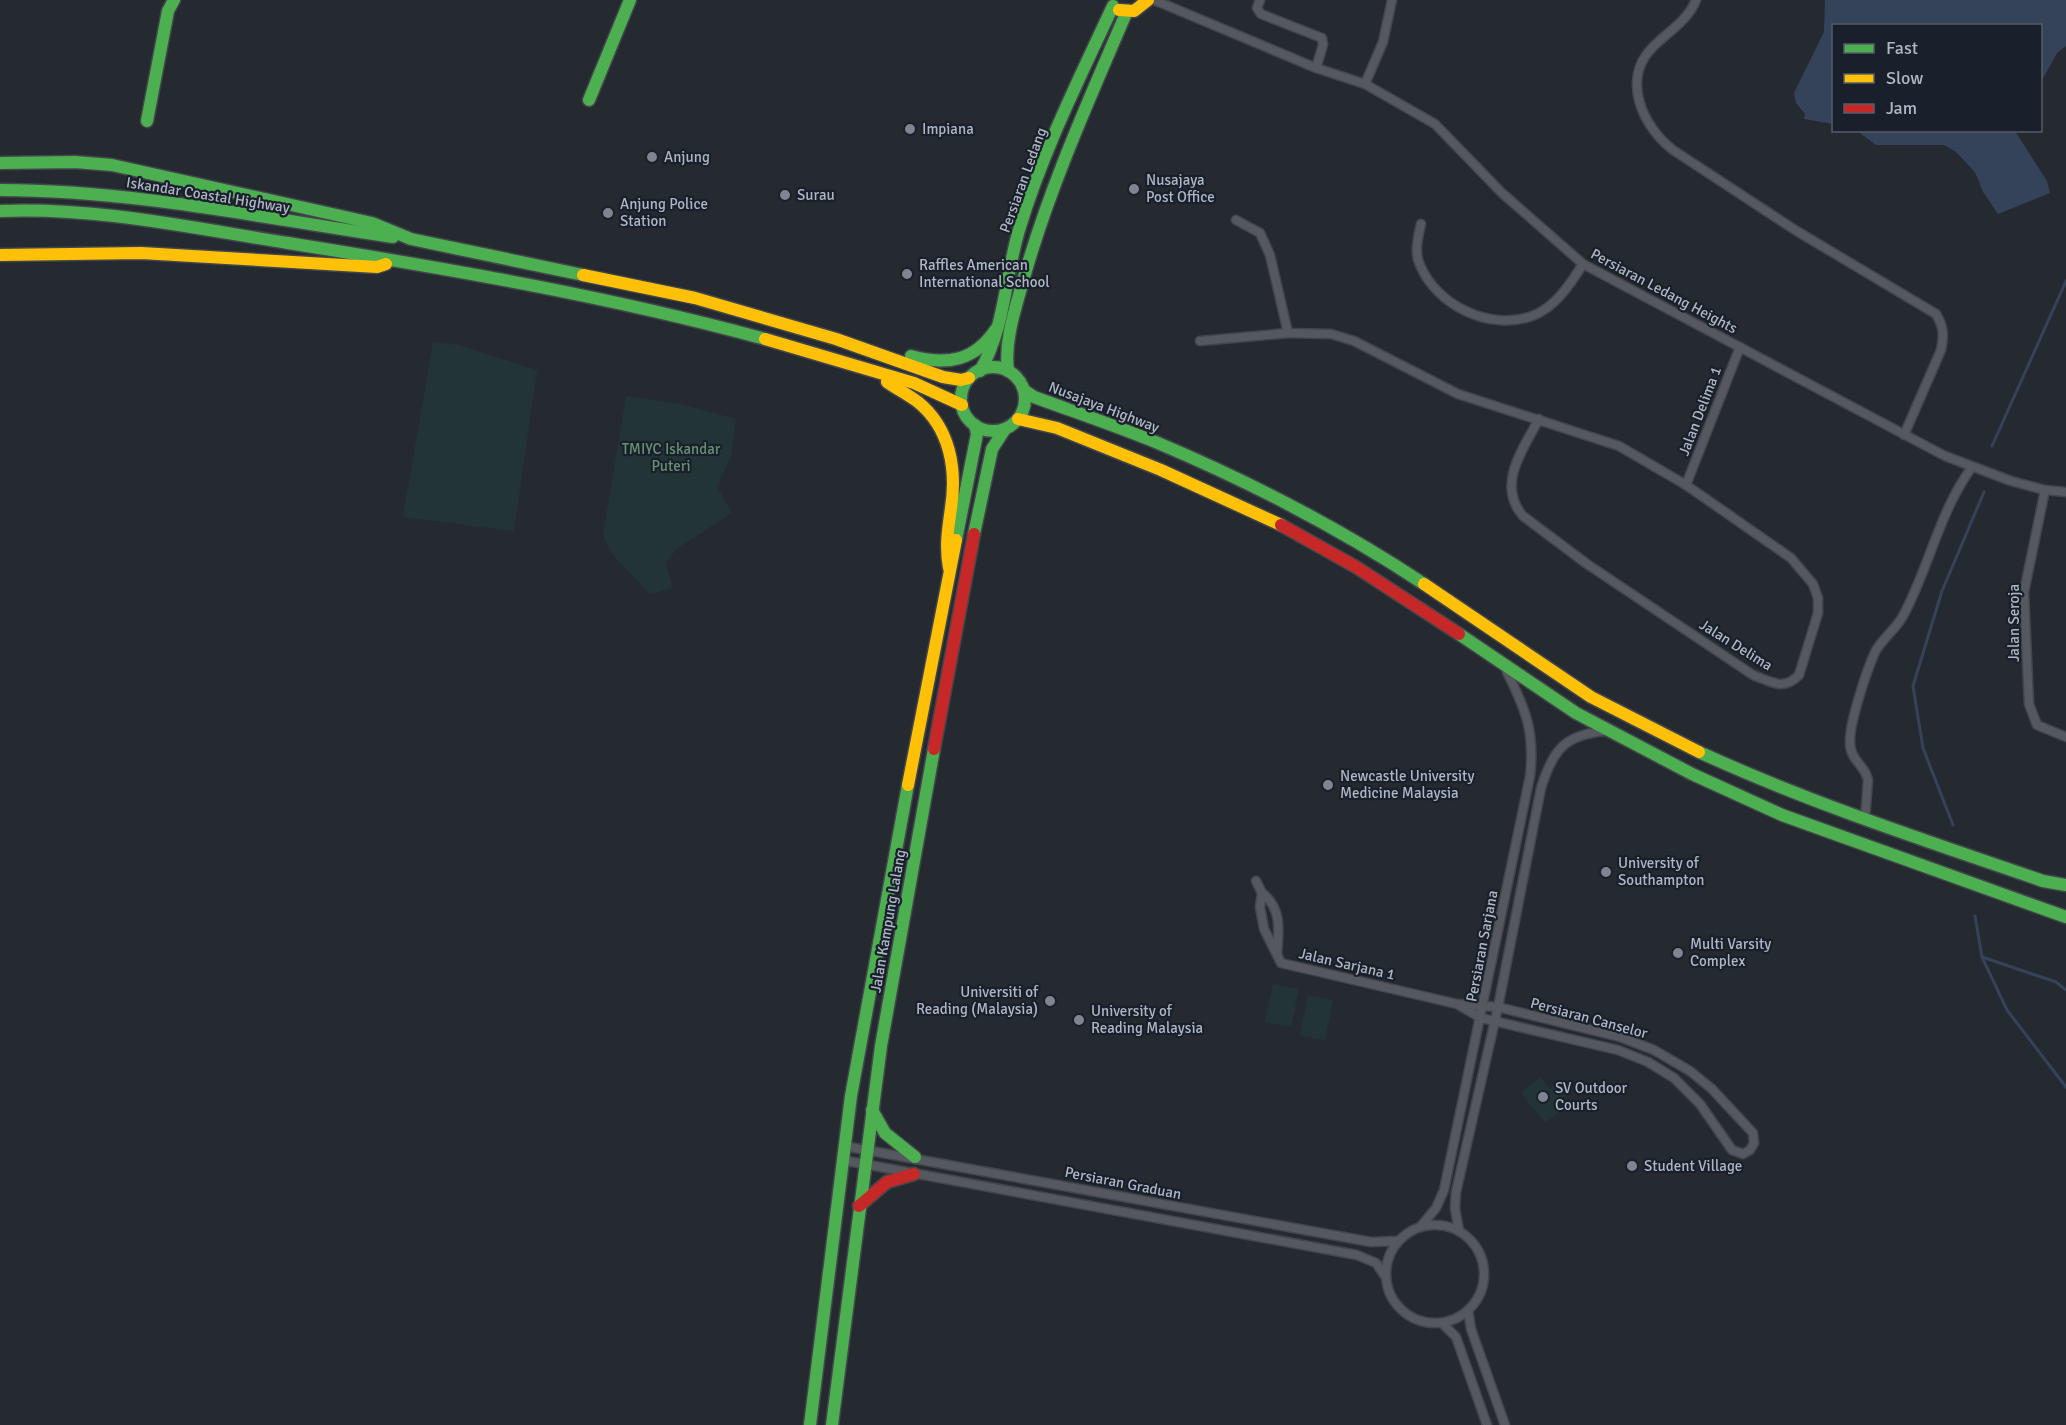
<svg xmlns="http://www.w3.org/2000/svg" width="2066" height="1425" font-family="Signika,sans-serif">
<rect width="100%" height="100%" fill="#252a31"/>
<g fill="#233437">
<path d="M433 342 458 345 537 370 514 531 403 517Z"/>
<path d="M626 396 680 404 736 419 731 456 717 487 732 513 676 549 666 563 672 588 650 594 613 555 603 535Z"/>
<path d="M1273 984 1299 989 1291 1027 1265 1022Z"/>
<path d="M1308 995 1333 1000 1325 1040 1300 1035Z"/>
<path d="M1540 1077 1550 1089 1559 1082 1568 1093 1559 1101 1564 1108 1545 1123 1521 1093Z"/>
</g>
<g fill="#34435a">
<path d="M1825 0H2066V46L2057 53 2041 82 2040 26H1834L1833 124 1804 119 1805 114 1796 103 1794 93 1824 32Z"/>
<path d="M1857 131H2015L2047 181 2050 193 1998 214 1983 192 1975 172 1956 152 1944 145H1876Z"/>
</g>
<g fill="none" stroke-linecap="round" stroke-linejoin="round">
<g stroke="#34435a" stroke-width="3">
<path d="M1992 446 2066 281"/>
<path d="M1953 825 1923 748 1913 686 1942 591 1984 492"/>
<path d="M1975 916 1982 957 2007 1010 2066 1087"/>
<path d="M1982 957 2056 982 2066 990"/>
</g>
<defs>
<g id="street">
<path d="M1154 0 1316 68 1365 84 1435 124 1502 193 1583 264 1945 456 2011 481 2045 490 2066 492"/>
<path d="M1260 0 1257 8 1261 14 1322 38 1323 45 1316 68"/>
<path d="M1696 0C1688 21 1667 32 1652 48 1621 80 1643 127 1673 150L1795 230 1936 314C1944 327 1944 336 1941 350L1904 435"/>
<path d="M1365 84 1383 42 1392 0"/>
<path d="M1236 220 1260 233 1270 255 1288 333 1331 334 1354 341 1458 394 1619 446 1686 485 1791 558 1813 584 1818 598V613L1799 675C1784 691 1771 682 1753 675L1587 564 1523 516C1496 485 1523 449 1539 419"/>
<path d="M1421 224C1418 237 1414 253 1420 265 1437 306 1490 331 1532 316 1555 308 1571 283 1583 264"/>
<path d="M1200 341 1288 333"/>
<path d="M1686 485 1740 347"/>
<path d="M2045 490 2024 592 2029 704 2037 725 2066 737"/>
<path d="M1865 819 1868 780C1865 764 1849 761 1850 740 1850 721 1867 670 1875 652 1882 639 1895 630 1903 616 1929 568 1939 512 1972 467"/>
<path d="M1256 881 1262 893 1260 907 1264 929 1281 963 1457 1004 1498 1007 1620 1037 1654 1050 1690 1071 1712 1089 1753 1133 1754 1143 1750 1150 1743 1154 1732 1150 1700 1104 1674 1078 1648 1062 1618 1050 1481 1018 1457 1004"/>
<path d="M1262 893C1282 908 1279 931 1277 953"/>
<path d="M844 1146 1371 1242 1398 1241"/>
<path d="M842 1160 1357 1255 1376 1263 1385 1276"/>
<circle cx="1435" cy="1274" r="49"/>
<path d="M1421 1226 1436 1208 1444 1190 1530 776C1535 733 1526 710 1507 672"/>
<path d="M1459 1231 1455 1208 1456 1192 1498 1007 1541 788C1553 750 1564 735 1605 731"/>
<path d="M1468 1310 1471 1329 1505 1425"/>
<path d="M1442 1323 1456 1337 1487 1425"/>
</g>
<g id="fast">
<path d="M589 100 630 0"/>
<path d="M147 121 168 11 174 0"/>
<path d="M0 163 75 162 112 165 372 223 411 239 583 275"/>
<path d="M0 190C132 190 263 218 393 237"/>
<path d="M0 211C98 207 192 228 288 243 449 269 608 296 765 339"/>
<path d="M911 356C947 366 975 361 996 329"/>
<circle cx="993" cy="399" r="32"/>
<path d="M980 371C1005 328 1005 277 1019 230 1042 153 1079 79 1113 6"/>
<path d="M1008 371C1004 341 1015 310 1023 281 1049 188 1089 100 1127 11"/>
<path d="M1025 391 1034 397C1075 412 1117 426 1158 443 1250 482 1341 529 1424 584"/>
<path d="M974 534 992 449 1005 429"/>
<path d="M956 540 977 434 975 425"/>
<path d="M1459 634 1576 713 1692 774 1782 815 2066 917"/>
<path d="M1699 752C1810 803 1927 841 2043 881L2066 885"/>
<path d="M872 1110 885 1133 915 1157"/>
<path d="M810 1425 851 1096 908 785"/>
<path d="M832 1425 881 1046 934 749"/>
</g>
<g id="slow">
<path d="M1119 10 1134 11 1148 0"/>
<path d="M0 255 141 253 377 267 386 264"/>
<path d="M583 275 695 298 836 339 943 377 961 380 969 378"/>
<path d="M765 339 914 383 962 405"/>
<path d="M887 382C897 389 909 395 918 402 950 428 957 469 951 508 948 529 945 547 949 568"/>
<path d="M1018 419 1057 428 1161 470 1281 525"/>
<path d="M1424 584 1591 697 1699 752"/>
<path d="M908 785 956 540"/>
</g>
<g id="jam">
<path d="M1281 525 1356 567 1459 634"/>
<path d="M934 749 974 534"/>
<path d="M859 1206 887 1182 914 1174"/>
</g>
</defs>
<use href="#street" stroke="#42464c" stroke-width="11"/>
<use href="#fast" stroke="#42464c" stroke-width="15"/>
<use href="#slow" stroke="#42464c" stroke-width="15"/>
<use href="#jam" stroke="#42464c" stroke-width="15"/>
<use href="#street" stroke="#55585f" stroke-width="8"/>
<use href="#fast" stroke="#4caf50" stroke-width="12"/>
<use href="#slow" stroke="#ffc107" stroke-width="12"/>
<use href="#jam" stroke="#c62828" stroke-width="12"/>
</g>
<g fill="#7e8590" stroke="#19202b" stroke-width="2">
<circle cx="910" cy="129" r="6"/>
<circle cx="652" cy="157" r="6"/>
<circle cx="1134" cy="189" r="6"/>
<circle cx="785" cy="195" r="6"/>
<circle cx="608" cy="213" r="6"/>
<circle cx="907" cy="274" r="6"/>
<circle cx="1328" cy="785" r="6"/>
<circle cx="1606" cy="872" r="6"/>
<circle cx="1678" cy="953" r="6"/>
<circle cx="1050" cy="1001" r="6"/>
<circle cx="1079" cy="1020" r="6"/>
<circle cx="1543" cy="1097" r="6"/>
<circle cx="1632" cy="1166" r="6"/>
</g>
<g text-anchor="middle" stroke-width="4.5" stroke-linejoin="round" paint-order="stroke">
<g font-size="15" fill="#aeb6c3" stroke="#19202b" text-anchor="start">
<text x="922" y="134">Impiana</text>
<text x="664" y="162">Anjung</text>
<text x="1146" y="185">Nusajaya<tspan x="1146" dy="17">Post Office</tspan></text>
<text x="797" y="200">Surau</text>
<text x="620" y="209">Anjung Police<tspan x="620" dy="17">Station</tspan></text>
<text x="919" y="270">Raffles American<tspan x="919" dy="17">International School</tspan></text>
<text x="1340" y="781">Newcastle University<tspan x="1340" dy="17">Medicine Malaysia</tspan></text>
<text x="1618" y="868">University of<tspan x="1618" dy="17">Southampton</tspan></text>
<text x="1690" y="949">Multi Varsity<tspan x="1690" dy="17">Complex</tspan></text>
<text x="1038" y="997" text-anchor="end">Universiti of<tspan x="1038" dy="17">Reading (Malaysia)</tspan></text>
<text x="1091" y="1016">University of<tspan x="1091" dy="17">Reading Malaysia</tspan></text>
<text x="1555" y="1093">SV Outdoor<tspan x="1555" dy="17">Courts</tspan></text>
<text x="1644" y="1171">Student Village</text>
</g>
<g font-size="15" fill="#aeb6c3" stroke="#19202b">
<text transform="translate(1023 180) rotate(-70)" y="5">Persiaran Ledang</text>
<text transform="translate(208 195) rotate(9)" y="5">Iskandar Coastal Highway</text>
<text transform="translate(1664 291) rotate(28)" y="5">Persiaran Ledang Heights</text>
<text transform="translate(1104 407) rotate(21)" y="5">Nusajaya Highway</text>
<text transform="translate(1700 411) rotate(-69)" y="5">Jalan Delima 1</text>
<text transform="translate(2014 623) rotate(-90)" y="5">Jalan Seroja</text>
<text transform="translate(1736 645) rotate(32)" y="5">Jalan Delima</text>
<text transform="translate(888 921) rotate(-80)" y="5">Jalan Kampung Lalang</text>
<text transform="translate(1482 946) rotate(-79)" y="5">Persiaran Sarjana</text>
<text transform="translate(1347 964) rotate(13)" y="5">Jalan Sarjana 1</text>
<text transform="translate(1589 1018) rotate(15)" y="5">Persiaran Canselor</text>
<text transform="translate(1123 1183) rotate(11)" y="5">Persiaran Graduan</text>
</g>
<g font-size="15" fill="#679272" stroke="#19202b">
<text x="671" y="454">TMIYC Iskandar<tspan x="671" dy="17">Puteri</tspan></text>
</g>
</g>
<rect x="1832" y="24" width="210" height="108" fill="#19202b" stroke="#555c68" stroke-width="1.5"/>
<rect x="1844" y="44" width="30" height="9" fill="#4caf50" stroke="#555c68" stroke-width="1.5"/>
<text x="1886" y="54" font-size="18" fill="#aeb6c3">Fast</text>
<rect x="1844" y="74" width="30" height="9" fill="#ffc107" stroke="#555c68" stroke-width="1.5"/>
<text x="1886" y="84" font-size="18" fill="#aeb6c3">Slow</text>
<rect x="1844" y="104" width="30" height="9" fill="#c62828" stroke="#555c68" stroke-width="1.5"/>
<text x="1886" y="114" font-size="18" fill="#aeb6c3">Jam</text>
</svg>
